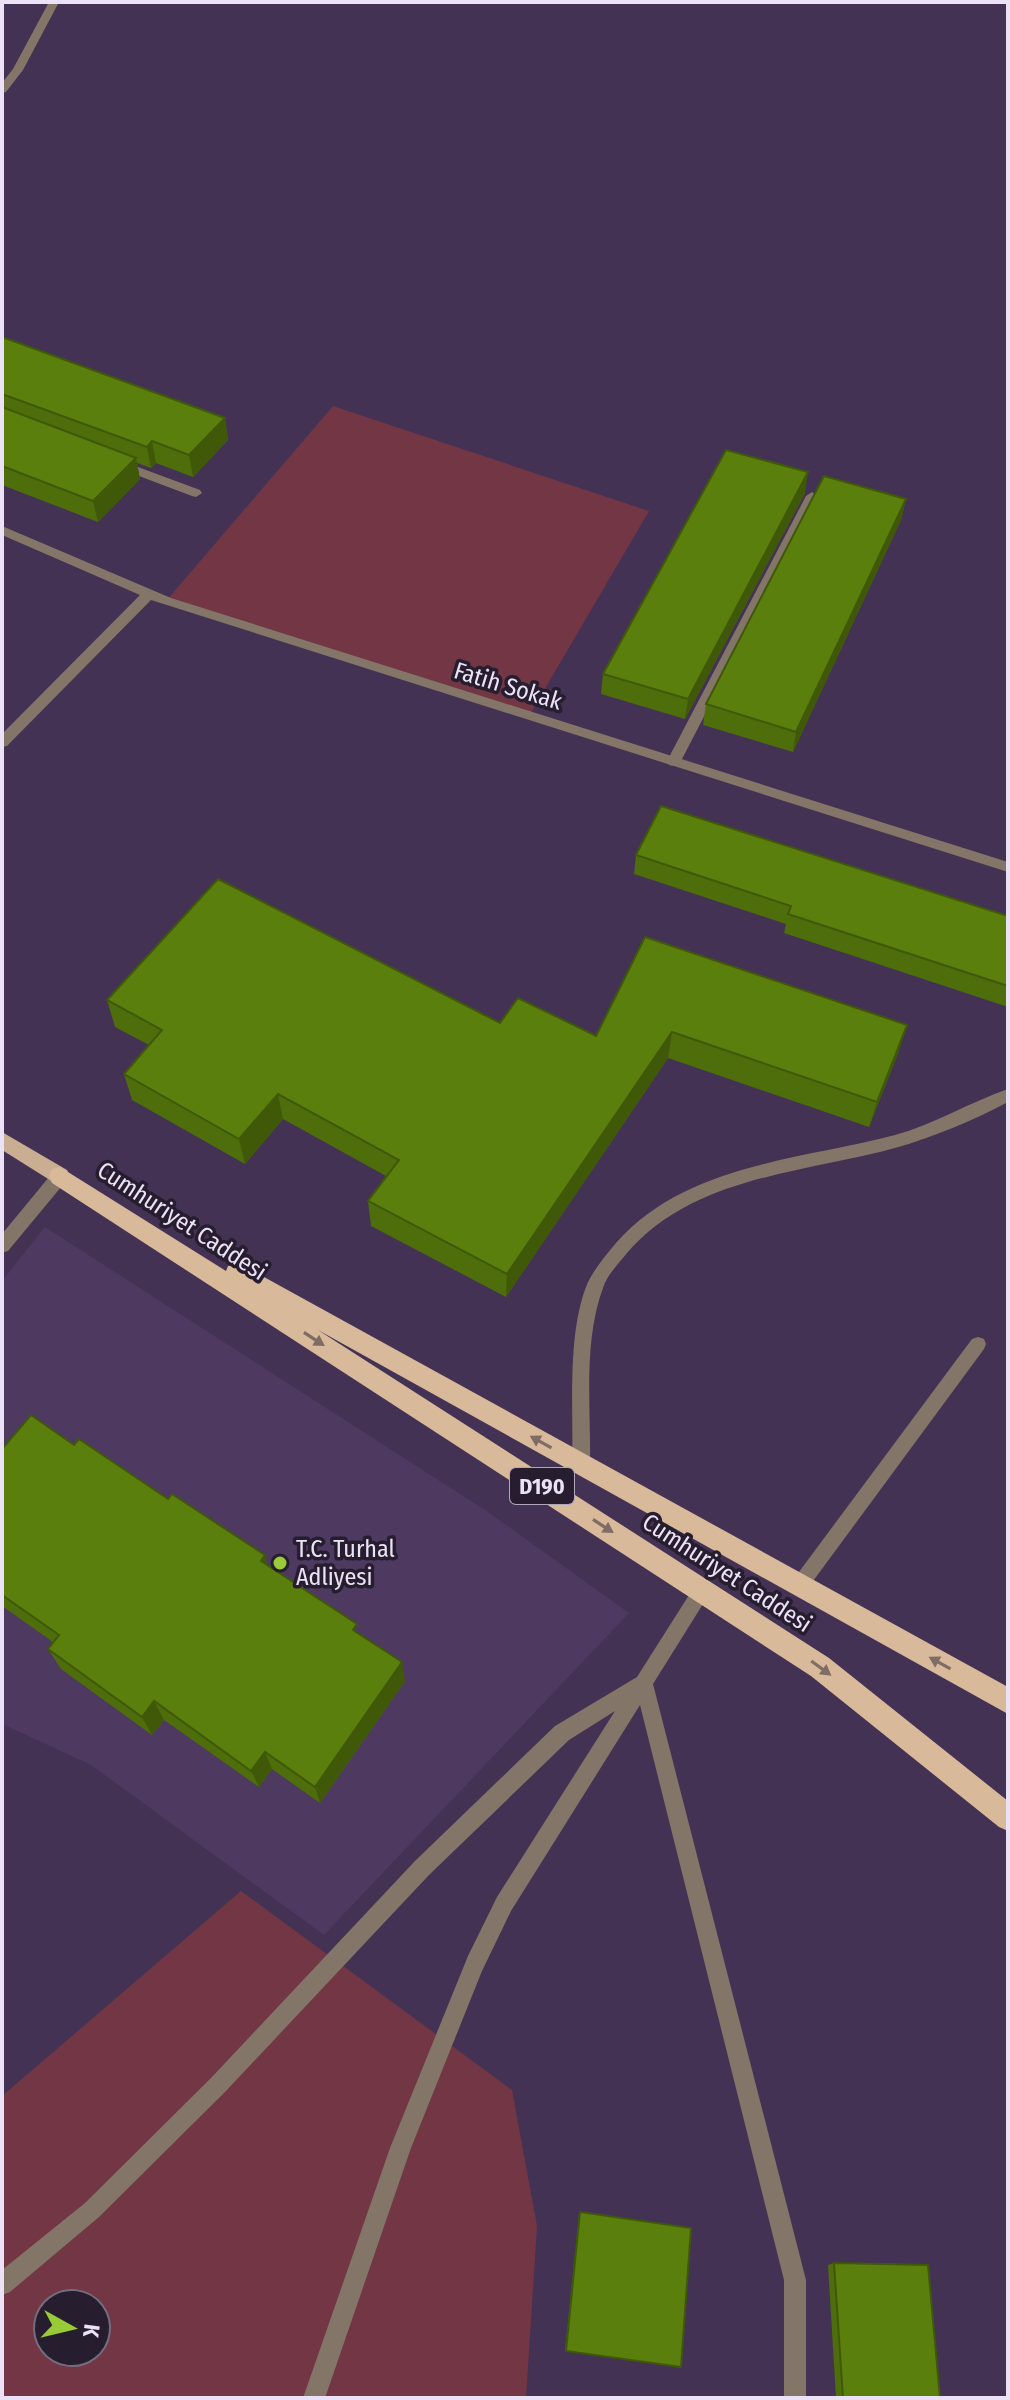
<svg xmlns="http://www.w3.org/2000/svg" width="1010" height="2400" font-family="'Fira Sans Condensed',sans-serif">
<rect width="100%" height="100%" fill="#433254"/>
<path fill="#4e3961" d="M45 1227 488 1512 629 1613 324 1935 91 1765 2 1724V1281Z"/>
<g fill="#733644" fill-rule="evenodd">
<path d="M333 406 649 511 529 716 166 601Z"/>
<path d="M241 1891 512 2090 537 2226 526 2398H2V2096ZM48 2304H96V2352H48Z"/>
</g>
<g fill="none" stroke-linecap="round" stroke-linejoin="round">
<g fill="#837567" fill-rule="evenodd">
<path d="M119 460 200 490 202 493 196 497 192 496 115 467V461Z"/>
<path d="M812 492 818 496 681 761 674 766 669 765 667 761 806 496Z"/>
<path d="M1008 1089V1102C972 1121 934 1137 895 1148 803 1173 694 1176 627 1253 619 1263 607 1275 603 1288 583 1342 591 1407 590 1464L587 1470 581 1472 575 1470 572 1464C574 1409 566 1334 588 1282 595 1268 606 1255 616 1243 685 1164 800 1160 895 1135 935 1124 970 1102 1008 1089Z"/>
<path d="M978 1337 984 1339 986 1344 984 1349 805 1592 799 1595 793 1592 790 1586 793 1580 972 1339Z"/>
</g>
<g fill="#837567" fill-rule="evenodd">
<path d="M49 2H59L23 70 6 92 2 93V83L13 69Z"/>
<path d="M2 526 171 598 1008 862V872L151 600 7 746 2 747V734L140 595 2 535Z"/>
<path d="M60 1169 66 1171 68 1176 66 1181 8 1251 2 1253V1234L54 1171Z"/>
<path d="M702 1581 708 1584 711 1590 708 1596 653 1684 806 2280V2398H784V2280L640 1705 511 1911 482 1971 411 2148 325 2398H303L390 2148 468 1956 497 1897 615 1711 569 1740 429 1875 225 2092 99 2217 10 2292 2 2295V2270L85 2203 211 2078 415 1861 555 1726 637 1677 696 1584Z"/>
</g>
<path fill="#caae91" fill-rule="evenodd" d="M2 1132 67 1170 70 1176 67 1182 60 1184 53 1182 2 1150Z"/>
<path fill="#d8b99a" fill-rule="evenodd" d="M60 1167 226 1271 228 1266 236 1263 244 1266 1008 1687V1714L318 1330 829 1658 1008 1801V1831L999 1827 811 1676 52 1183 49 1176 52 1169Z"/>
</g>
<g fill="#4e6d0b">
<path d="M2 337 225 418 228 440 193 477 156 463 151 468 137 463 140 479 98 522 2 485Z"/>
<path d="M805 493 685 719 601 694 603 674Z"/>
<path d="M906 499 901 520 793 752 703 725 706 704Z"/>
<path d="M636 855 1008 916V1007L784 933 786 924 634 874Z"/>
<path d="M645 937 899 1051 869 1127 668 1058 506 1297 371 1226 368 1201 386 1176 283 1119 245 1164 132 1100 124 1074 149 1045 115 1027 107 1000 500 1023 596 1036Z"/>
<path d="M74 1445 268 1565 359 1634 405 1681 320 1803 272 1769 259 1787 164 1720 152 1735 61 1669 48 1649 53 1642 2 1606V1449Z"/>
<path d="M580 2212 681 2367 565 2351 579 2215Z"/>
<path d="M834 2263 940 2398H836L828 2265Z"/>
</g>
<g fill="#405909">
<path d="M225 418 228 440 193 477 189 455Z"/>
<path d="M152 441 156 463 151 468 147 447Z"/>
<path d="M136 458 140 479 98 522 93 501Z"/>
<path d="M808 472 805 493 685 719 688 699Z"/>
<path d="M906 499 901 520 793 752 796 732Z"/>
<path d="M907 1025 899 1051 869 1127 877 1102Z"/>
<path d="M672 1032 668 1058 506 1297 507 1274Z"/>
<path d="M278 1094 283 1119 245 1164 239 1139Z"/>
<path d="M265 1555 271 1577 261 1561Z"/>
<path d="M402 1662 405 1681 320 1803 315 1787Z"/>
<path d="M154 1701 164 1720 152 1735 142 1717Z"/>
<path d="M265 1752 272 1769 259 1787 251 1771Z"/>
</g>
<g fill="#5b7f0d" stroke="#405909" stroke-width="2">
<path d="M2 337 225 418 189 455 152 441 147 447 2 394Z"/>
<path d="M2 407 136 458 93 501 2 466Z"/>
<path d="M726 450 808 472 688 699 603 674Z"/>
<path d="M824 476 906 499 796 732 706 704Z"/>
<path d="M661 806 1008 916V986L788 914 791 906 636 855Z"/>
<path d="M218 879 500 1023 518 998 596 1036 645 937 907 1025 877 1102 672 1032 507 1274 368 1201 399 1160 278 1094 239 1139 124 1074 162 1030 107 1000Z"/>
<path d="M31 1415 74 1445 79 1439 168 1499 172 1494 265 1555 261 1561 357 1624 353 1630 402 1662 315 1787 265 1752 251 1771 154 1701 142 1717 48 1649 59 1635 2 1595V1449Z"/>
<path d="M580 2212 691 2228 681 2367 566 2351Z"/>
<path d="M834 2263 928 2265 940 2398H843Z"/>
</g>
<defs><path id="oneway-solid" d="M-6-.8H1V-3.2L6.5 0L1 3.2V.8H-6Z" transform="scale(2)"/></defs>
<g fill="#7f6c64">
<use href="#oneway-solid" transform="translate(314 1339) rotate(33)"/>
<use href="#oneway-solid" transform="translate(541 1442) rotate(-151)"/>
<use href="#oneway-solid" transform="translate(603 1526) rotate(33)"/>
<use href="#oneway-solid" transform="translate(940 1663) rotate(-151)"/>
<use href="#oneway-solid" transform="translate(821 1668) rotate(36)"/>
</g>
<circle fill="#98cb37" stroke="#261e2e" stroke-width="3" cx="280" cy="1563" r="8"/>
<g text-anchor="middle" stroke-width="7" stroke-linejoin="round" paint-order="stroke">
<rect fill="#261e2e" stroke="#b1a7bb" stroke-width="2" x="510" y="1468" width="64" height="36" rx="6"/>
<g font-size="22" font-weight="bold" fill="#ece2f7">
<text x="542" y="1494">D190</text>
</g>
<g font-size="24" fill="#ece2f7" stroke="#261e2e">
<text transform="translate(508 686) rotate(17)" y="8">Fatih Sokak</text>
<text transform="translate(182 1221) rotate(33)" y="8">Cumhuriyet Caddesi</text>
<text transform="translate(727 1573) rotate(33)" y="8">Cumhuriyet Caddesi</text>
</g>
<g font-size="24" fill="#ece2f7" stroke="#261e2e" text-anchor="start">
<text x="296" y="1557">T.C. Turhal<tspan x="296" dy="28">Adliyesi</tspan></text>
</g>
</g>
<rect width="1010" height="2400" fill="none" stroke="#ece2f7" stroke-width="8"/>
<g transform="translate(72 2328) rotate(98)"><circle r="38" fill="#261e2e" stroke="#756c7e" stroke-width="2"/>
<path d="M0-6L14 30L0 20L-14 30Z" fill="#98cb37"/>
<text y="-12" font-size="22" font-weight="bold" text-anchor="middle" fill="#ece2f7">K</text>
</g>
</svg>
